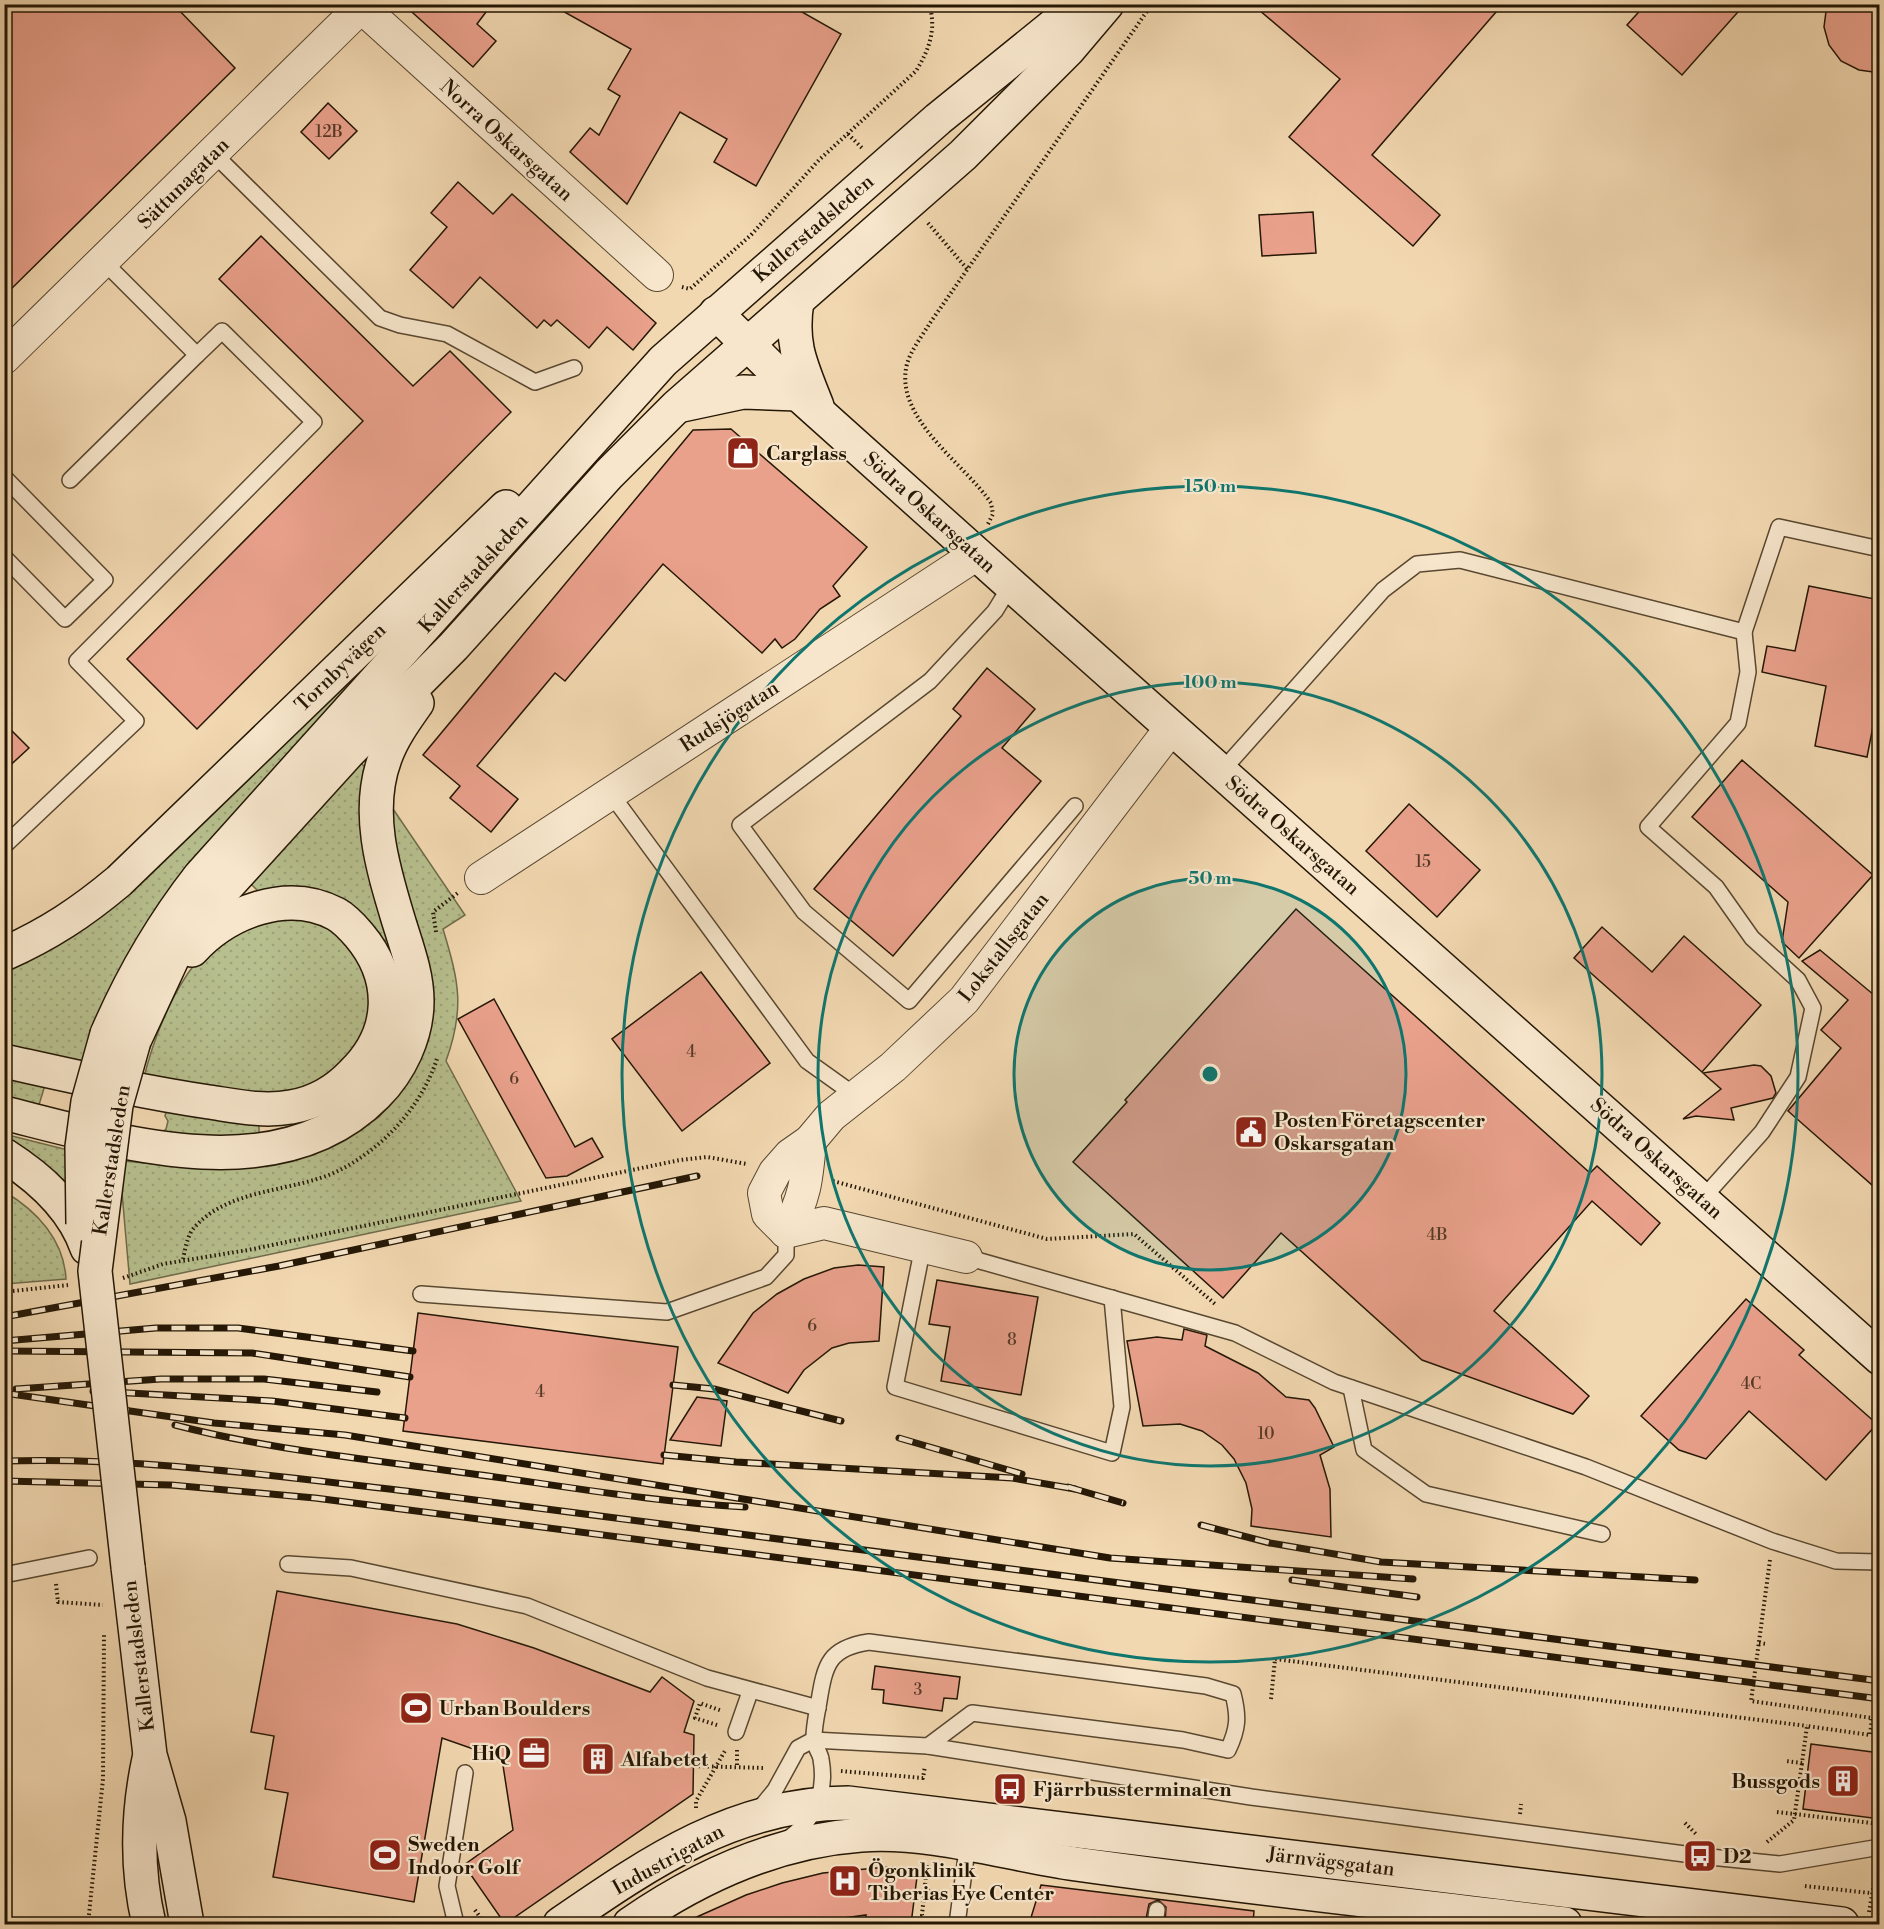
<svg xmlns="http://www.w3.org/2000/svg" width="1884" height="1929" font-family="'Libre Bodoni',serif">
<defs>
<pattern id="grass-dots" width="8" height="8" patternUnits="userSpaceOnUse" patternTransform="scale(1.5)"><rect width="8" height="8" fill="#b7bf8e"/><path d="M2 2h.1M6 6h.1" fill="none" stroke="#9da379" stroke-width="1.8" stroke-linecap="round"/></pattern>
</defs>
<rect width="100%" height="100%" fill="#f2d8b1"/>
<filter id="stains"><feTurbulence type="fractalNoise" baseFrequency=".00333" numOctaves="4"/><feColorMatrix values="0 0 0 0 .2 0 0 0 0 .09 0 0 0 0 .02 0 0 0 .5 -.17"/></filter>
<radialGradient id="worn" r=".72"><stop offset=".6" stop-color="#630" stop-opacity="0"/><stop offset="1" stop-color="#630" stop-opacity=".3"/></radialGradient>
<g fill="url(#grass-dots)" stroke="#6e6b4a" stroke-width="1.5">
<path d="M516 506 85 1062 5 1045 4 970Z"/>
<path d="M359 761 369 771 391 938 381 942 260 893 250 883Z"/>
<path d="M389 803 465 915 443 929C459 982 465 1008 446 1061L521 1201 130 1284 122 1193 124 1161 184 1167 228 1168 335 1144 379 1117 399 1094 419 1063 428 1034 389 832Z"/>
<path d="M297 916 333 930 347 942 371 983 373 1010 365 1038 320 1085 263 1097 143 1081C155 1032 184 954 234 931 252 923 277 920 297 916Z"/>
<path d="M4 1076 45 1085 38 1108 5 1099Z"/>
<path d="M167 1108 219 1120 259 1122V1140L233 1142 162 1132 166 1129 168 1121 165 1116Z"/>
<path d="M4 1134 68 1150 65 1186 5 1142Z"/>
<path d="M5 1192C37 1211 64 1240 66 1279L5 1284Z"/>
</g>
<g fill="#eaa18c" stroke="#241705" stroke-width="1.5">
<path d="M4 4H173L235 68 4 296Z"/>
<path d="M403 4H492L477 24 496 41 473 67Z"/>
<path d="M550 4H788L841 34 756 186 714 162 727 139 680 112 627 204 570 152 590 128 599 135 620 96 608 89 631 49Z"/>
<path d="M1252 4H1503L1372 155 1440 215 1413 246 1289 137 1340 79Z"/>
<path d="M1646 4H1745L1682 75 1627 25Z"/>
<path d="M1827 4H1880V73L1859 70 1841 61 1829 45 1824 27Z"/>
<path d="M328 103 357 131 329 159 301 132Z"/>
<path d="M458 182 493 214 512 194 656 323 633 350 607 327 589 348 557 320 551 326 544 320 537 328 480 277 453 308 410 270 447 227 431 213Z"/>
<path d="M1313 212 1316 253 1262 256 1259 215Z"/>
<path d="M261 236 413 386 450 351 511 412 197 729 127 659 363 421 219 279Z"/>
<path d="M731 429 867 547 833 586 840 596 820 609 795 639 782 648 775 639 762 653 663 564 565 681 555 673 477 766 518 799 491 832 450 798 460 786 423 755 693 430Z"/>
<path d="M1809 586 1880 600V691L1867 757 1815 746 1826 686 1762 672 1767 646 1795 651Z"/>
<path d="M987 668 1035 709 1002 748 1041 781 893 956 814 889 961 716 953 709Z"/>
<path d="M4 723 29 748 4 771Z"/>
<path d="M1742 760 1873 875 1799 958 1782 942 1788 902 1692 817Z"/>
<path d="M1409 804 1480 870 1437 917 1366 851Z"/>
<path d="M1296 909 1590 1173 1597 1166 1660 1223 1641 1245 1592 1201 1494 1311 1589 1396 1573 1414 1422 1360 1281 1233 1223 1298 1073 1162 1127 1102 1125 1100Z"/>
<path d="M1602 927 1652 972 1684 936 1761 1005 1702 1072 1574 958Z"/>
<path d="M1820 950 1880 1000V1192L1788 1111 1841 1048 1821 1030 1848 1000 1802 961Z"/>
<path d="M701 972 770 1063 682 1131 612 1039Z"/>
<path d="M494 999 575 1147 592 1138 603 1157 567 1176 546 1178 458 1019Z"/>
<path d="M1754 1065 1761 1066 1771 1076 1776 1093 1773 1098 1731 1108 1734 1120 1696 1116 1683 1119 1721 1089 1703 1073Z"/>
<path d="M858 1265 884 1267 879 1341 849 1343 832 1348 804 1370 788 1393 718 1363 753 1313 777 1294 804 1279 834 1268Z"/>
<path d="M937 1280 1038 1297 1021 1395 941 1381 950 1327 929 1324Z"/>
<path d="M1746 1299 1804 1350 1799 1355 1877 1424 1826 1480 1749 1411 1706 1459 1679 1450 1641 1416Z"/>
<path d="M418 1313 678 1347 663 1464 403 1431Z"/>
<path d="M1184 1329 1207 1335 1205 1346 1258 1373 1286 1397 1309 1400 1315 1408 1334 1447 1320 1455 1330 1489 1331 1537 1251 1526 1252 1509 1246 1483 1234 1459 1222 1445 1202 1431 1180 1424 1143 1426 1127 1341 1157 1337 1182 1340Z"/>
<path d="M697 1397 727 1401 721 1446 670 1440Z"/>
<path d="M277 1591 457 1624 534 1648 650 1692 662 1677 694 1701 684 1732 694 1735 693 1794 505 1924 464 1865 513 1830 502 1759 442 1738 414 1902 273 1877 288 1793 265 1789 274 1736 251 1732Z"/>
<path d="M875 1666 960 1677 957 1699 944 1698 942 1711 883 1703 884 1690 872 1689Z"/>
<path d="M1811 1744 1880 1753V1819L1803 1809Z"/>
<path d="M887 1867 918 1869 911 1924H865L866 1915 801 1924H681L746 1895 782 1883 823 1873Z"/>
<path d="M1041 1885 1254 1911 1253 1924H1165L1166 1907 1158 1900 1149 1904 1145 1924H1029Z"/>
</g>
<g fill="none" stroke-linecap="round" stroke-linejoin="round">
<defs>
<g id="lane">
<path d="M213 153 380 318 400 325 447 334 535 382 574 368"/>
<path d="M4 477 105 580 65 619 4 557"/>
<path d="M70 480 197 355"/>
<path d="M1011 585 995 611 930 681 740 825 804 912 909 1001 1075 806"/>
<path d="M1744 632 1779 527 1880 549"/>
<path d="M1221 772 1383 590 1417 564 1460 560 1744 632 1748 672 1738 723 1648 827 1716 887 1752 938 1798 980 1813 1008 1798 1077 1762 1132 1703 1198"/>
<path d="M611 794 807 1061 856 1096"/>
<path d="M4 846 136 721 77 661 314 422 222 331 197 355 103 261"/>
<path d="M923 1246 895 1387 1112 1453 1122 1407 1112 1298"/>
<path d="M966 1257 1235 1333 1334 1382 1586 1467 1772 1541 1836 1561 1880 1562"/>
<path d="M421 1294 667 1312 766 1277 786 1255V1232"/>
<path d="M1351 1388 1364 1450 1426 1494 1602 1534"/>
<path d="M288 1564 351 1568 527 1606 707 1678 818 1708"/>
<path d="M4 1575 89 1558"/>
<path d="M736 1732 750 1692"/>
<path d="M757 1812 775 1790 798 1748 813 1740 928 1746 1251 1797 1700 1856 1780 1864 1880 1847"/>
<path d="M788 1839C815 1819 827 1793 821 1759 820 1752 813 1745 814 1737 814 1726 817 1713 819 1701 825 1664 829 1648 869 1642L1206 1686 1233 1694C1239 1717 1238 1729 1228 1750L1183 1740 972 1713 928 1746"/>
<path d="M456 1924 447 1886 465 1773"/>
<path d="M957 1924 966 1857 972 1842"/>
<path d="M1155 1924 1157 1910"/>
</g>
<g id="street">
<path d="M358 4 657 275"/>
<path d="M4 358 361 7"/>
<path d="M481 878 977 554"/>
<path d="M786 1232 768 1214 764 1193 775 1172 790 1155 810 1141 831 1116 893 1067 964 1000 1171 728"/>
<path d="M786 1232 824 1223 966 1257"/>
<path d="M786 1232C805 1199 807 1179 810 1141"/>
</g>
<g id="secondary">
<path d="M797 301C790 345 801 365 817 406"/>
<path d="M716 313 798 394 1011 585 1880 1358"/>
<path d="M682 405 743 392 798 394"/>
<path d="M4 954C49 934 82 912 119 881L506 507"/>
<path d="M107 1034C132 976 161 926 200 876L663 361 938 119 1080 4"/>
<path d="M134 1041 180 942 219 895 349 752 454 646 609 474 677 406 963 155 1068 50 1107 4"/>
<path d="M4 1061C72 1076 141 1092 209 1102 236 1106 263 1112 291 1107 315 1103 336 1091 353 1073 394 1033 396 979 359 935 353 928 345 919 336 914 287 888 227 912 192 950"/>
<path d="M4 1113C120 1142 279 1193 376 1095 400 1071 417 1036 417 1001 417 974 407 948 399 922 383 869 365 812 385 758 392 738 405 720 417 703"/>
<path d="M4 1155C40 1178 73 1207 87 1248"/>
<path d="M128 1567 150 1755 169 1821 187 1924"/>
<path d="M149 1759C137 1815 136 1869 149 1924"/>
<path d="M560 1924C649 1863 735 1803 848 1803L1842 1924"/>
<path d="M630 1924C698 1877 776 1841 861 1835 933 1830 1006 1854 1076 1864 1239 1887 1402 1904 1565 1924"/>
</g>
</defs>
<use href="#lane" stroke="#584730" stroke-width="18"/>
<use href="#street" stroke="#584730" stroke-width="34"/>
<use href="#secondary" stroke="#241705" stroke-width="36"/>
<g stroke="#241705" stroke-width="4" stroke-dasharray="1.5 3" stroke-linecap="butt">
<path d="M848 134 862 148"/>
<path d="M928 223 968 270"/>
<path d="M682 287 690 289 751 235 819 160 916 71C929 50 937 29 929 4"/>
<path d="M988 524 993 514 991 503C965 464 893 418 907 364 911 350 922 336 930 323L1152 4"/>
<path d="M436 932 433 912 459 892"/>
<path d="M833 1181 1047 1239 1134 1234 1215 1304"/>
<path d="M183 1259C185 1250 187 1237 193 1229 228 1187 294 1193 340 1170 384 1147 421 1107 437 1059"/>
<path d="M123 1278 163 1264 248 1250 680 1160 707 1157 747 1164"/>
<path d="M4 1292 68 1285"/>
<path d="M1770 1560 1751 1701 1872 1718 1870 1735 1807 1726 1802 1763 1786 1761"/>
<path d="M56 1584 58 1602 103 1605"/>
<path d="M1759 1643 1766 1644"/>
<path d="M1271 1699 1275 1659 1807 1726"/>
<path d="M717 1725 695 1718 700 1703 722 1711"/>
<path d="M737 1750V1768"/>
<path d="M694 1766 765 1768"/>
<path d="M841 1771 923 1778 925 1766"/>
<path d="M696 1808V1801L726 1749"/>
<path d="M1777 1812 1880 1824"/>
<path d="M1520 1814 1521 1804"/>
<path d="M1685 1823 1697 1835"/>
<path d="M1767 1842 1794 1820 1802 1763"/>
<path d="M927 1865 922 1915 929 1924"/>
<path d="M1805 1886 1880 1894"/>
<path d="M924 1890 940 1892"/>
<path d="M475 1910 485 1924"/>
<path d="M1869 1912 1877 1866"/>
<path d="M35 1921 64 1919 80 1924"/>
<path d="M88 1924 103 1779 104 1633"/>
</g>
<use href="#lane" stroke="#f7e6cc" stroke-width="15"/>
<use href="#street" stroke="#f7e6cc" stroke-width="32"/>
<use href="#secondary" stroke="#f7e6cc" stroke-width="33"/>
<defs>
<g id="rail">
<path d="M4 1317 279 1266 697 1176"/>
<path d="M4 1341 156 1328H238L413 1351"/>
<path d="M4 1351 252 1353 410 1377"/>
<path d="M673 1385 714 1389 841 1421"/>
<path d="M16 1389 161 1379H264L377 1392"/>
<path d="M93 1391 272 1401 405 1418"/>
<path d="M4 1393 214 1423 345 1435 1110 1558 1413 1579"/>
<path d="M175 1425C270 1450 369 1459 466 1473 558 1485 651 1502 745 1507"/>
<path d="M899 1438 1022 1474"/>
<path d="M664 1455 736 1462 1012 1478 1075 1489"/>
<path d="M4 1461C138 1457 273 1476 406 1491L1880 1681"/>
<path d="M4 1481 171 1485 315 1498 1880 1699"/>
<path d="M1068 1487 1123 1503"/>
<path d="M1201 1525 1270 1543 1381 1562 1695 1580"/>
<path d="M1292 1580 1417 1597"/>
</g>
</defs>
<use href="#rail" stroke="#241705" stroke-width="7"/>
<use href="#rail" stroke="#f7e6cc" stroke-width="4.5" stroke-dasharray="14" stroke-linecap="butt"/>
<defs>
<g id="secondary-bridge">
<path d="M83 1224 82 1147 88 1102 107 1034"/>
<path d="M128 1567 95 1271 116 1105 134 1041"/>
</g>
</defs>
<use href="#secondary-bridge" stroke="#241705" stroke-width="36" stroke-linecap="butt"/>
<use href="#secondary-bridge" stroke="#f7e6cc" stroke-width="33"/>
</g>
<circle cx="1210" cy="1074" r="196" fill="#0f766e" fill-opacity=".12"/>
<g fill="none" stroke="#0f766e" stroke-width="3">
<circle cx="1210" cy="1074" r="196"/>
<circle cx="1210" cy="1074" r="392"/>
<circle cx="1210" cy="1074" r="588"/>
</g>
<defs>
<symbol id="shop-square" viewBox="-11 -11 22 22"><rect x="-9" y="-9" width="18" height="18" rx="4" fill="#8f2418" stroke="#f7e6cc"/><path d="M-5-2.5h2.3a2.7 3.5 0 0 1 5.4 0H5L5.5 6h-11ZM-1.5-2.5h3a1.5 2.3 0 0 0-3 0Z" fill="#fff"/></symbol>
<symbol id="civic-square" viewBox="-11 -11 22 22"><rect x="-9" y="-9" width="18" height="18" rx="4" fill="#8f2418" stroke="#f7e6cc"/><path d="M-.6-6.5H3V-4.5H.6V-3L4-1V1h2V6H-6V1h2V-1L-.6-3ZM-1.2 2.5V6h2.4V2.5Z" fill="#fff"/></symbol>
<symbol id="stadium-square" viewBox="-11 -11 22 22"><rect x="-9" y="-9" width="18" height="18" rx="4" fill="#8f2418" stroke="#f7e6cc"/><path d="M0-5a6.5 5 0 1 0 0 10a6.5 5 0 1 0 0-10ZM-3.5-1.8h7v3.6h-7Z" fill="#fff"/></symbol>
<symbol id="office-square" viewBox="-11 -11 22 22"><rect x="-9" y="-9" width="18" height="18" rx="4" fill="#8f2418" stroke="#f7e6cc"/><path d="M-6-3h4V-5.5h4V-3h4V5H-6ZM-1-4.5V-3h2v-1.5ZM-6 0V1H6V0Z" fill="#fff"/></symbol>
<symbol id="building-square" viewBox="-11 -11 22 22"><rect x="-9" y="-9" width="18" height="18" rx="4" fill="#8f2418" stroke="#f7e6cc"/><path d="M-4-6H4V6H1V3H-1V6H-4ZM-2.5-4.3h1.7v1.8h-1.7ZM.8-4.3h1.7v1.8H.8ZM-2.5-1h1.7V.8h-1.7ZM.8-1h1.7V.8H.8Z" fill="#fff"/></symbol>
<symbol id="bus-square" viewBox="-11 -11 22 22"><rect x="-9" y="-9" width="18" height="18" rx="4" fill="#8f2418" stroke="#f7e6cc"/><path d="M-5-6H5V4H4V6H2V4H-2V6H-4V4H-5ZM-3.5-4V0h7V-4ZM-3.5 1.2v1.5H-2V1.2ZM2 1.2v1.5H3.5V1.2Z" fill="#fff"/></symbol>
<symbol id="hospital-square" viewBox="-11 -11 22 22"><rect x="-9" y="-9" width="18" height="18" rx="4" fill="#8f2418" stroke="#f7e6cc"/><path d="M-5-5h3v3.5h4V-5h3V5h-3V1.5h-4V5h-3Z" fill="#fff"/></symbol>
</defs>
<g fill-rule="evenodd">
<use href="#shop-square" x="724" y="434" width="38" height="38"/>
<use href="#civic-square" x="1232" y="1113" width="38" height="38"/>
<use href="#stadium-square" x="397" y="1689" width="38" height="38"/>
<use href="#office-square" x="515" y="1734" width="38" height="38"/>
<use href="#building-square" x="579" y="1740" width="38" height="38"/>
<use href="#building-square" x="1824" y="1762" width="38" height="38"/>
<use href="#bus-square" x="991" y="1770" width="38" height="38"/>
<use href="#stadium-square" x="366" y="1836" width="38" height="38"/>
<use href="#bus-square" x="1681" y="1837" width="38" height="38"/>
<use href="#hospital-square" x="826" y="1862" width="38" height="38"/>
</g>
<g text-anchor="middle" stroke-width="4.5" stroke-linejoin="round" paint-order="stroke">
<g font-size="16" fill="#563a27">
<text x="329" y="137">12B</text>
<text x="1423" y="867">15</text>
<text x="691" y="1057">4</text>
<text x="514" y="1084">6</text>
<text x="1437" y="1240">4B</text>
<text x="812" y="1331">6</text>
<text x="1012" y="1345">8</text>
<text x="1751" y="1389">4C</text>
<text x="540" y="1397">4</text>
<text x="1266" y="1439">10</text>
<text x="918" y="1695">3</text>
</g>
<g font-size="20" fill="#241705" stroke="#f7e6cc">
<text transform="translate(507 140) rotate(42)" y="7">Norra Oskarsgatan</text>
<text transform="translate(183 183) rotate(-45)" y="7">Sättunagatan</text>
<text transform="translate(813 228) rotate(-41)" y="7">Kallerstadsleden</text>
<text transform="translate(930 512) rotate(42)" y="7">Södra Oskarsgatan</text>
<text transform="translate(473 573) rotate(-48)" y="7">Kallerstadsleden</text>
<text transform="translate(340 667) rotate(-44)" y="7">Tornbyvägen</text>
<text transform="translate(729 716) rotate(-33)" y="7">Rudsjögatan</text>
<text transform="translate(1293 835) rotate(41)" y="7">Södra Oskarsgatan</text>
<text transform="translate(1003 947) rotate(-52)" y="7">Lokstallsgatan</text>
<text transform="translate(1657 1158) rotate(42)" y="7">Södra Oskarsgatan</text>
<text transform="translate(111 1160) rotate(-81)" y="7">Kallerstadsleden</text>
<text transform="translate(138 1656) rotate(-97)" y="7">Kallerstadsleden</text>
<text transform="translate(668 1859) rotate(-29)" y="7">Industrigatan</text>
<text transform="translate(1331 1861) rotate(7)" y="7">Järnvägsgatan</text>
</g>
<g font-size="20" font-weight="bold" fill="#241705" stroke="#f7e6cc" text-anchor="start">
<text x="766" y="460">Carglass</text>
<text x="1274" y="1127">Posten Företagscenter<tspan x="1274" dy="23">Oskarsgatan</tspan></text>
<text x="439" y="1715">Urban Boulders</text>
<text x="511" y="1760" text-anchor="end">HiQ</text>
<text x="621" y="1766">Alfabetet</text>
<text x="1820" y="1788" text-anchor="end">Bussgods</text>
<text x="1033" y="1796">Fjärrbussterminalen</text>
<text x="408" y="1851">Sweden<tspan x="408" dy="23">Indoor Golf</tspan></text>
<text x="1723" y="1863">D2</text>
<text x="868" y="1877">Ögonklinik<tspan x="868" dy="23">Tiberias Eye Center</tspan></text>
</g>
</g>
<circle cx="1210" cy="1074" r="9" fill="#0f766e" stroke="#f7e6cc" stroke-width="3"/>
<g font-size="18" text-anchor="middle" font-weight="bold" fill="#0f766e" stroke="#f7e6cc" stroke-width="4.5" stroke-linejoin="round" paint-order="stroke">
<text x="1210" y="492">150 m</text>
<text x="1210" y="688">100 m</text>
<text x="1210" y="884">50 m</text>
</g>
<rect width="1884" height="1929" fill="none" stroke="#f2d8b1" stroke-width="24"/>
<rect x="6" y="6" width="1872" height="1917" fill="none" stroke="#241705" stroke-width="3"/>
<rect x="12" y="12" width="1860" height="1905" fill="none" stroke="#241705" stroke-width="1.5"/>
<rect width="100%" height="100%" filter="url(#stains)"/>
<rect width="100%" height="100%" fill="url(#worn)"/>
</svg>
